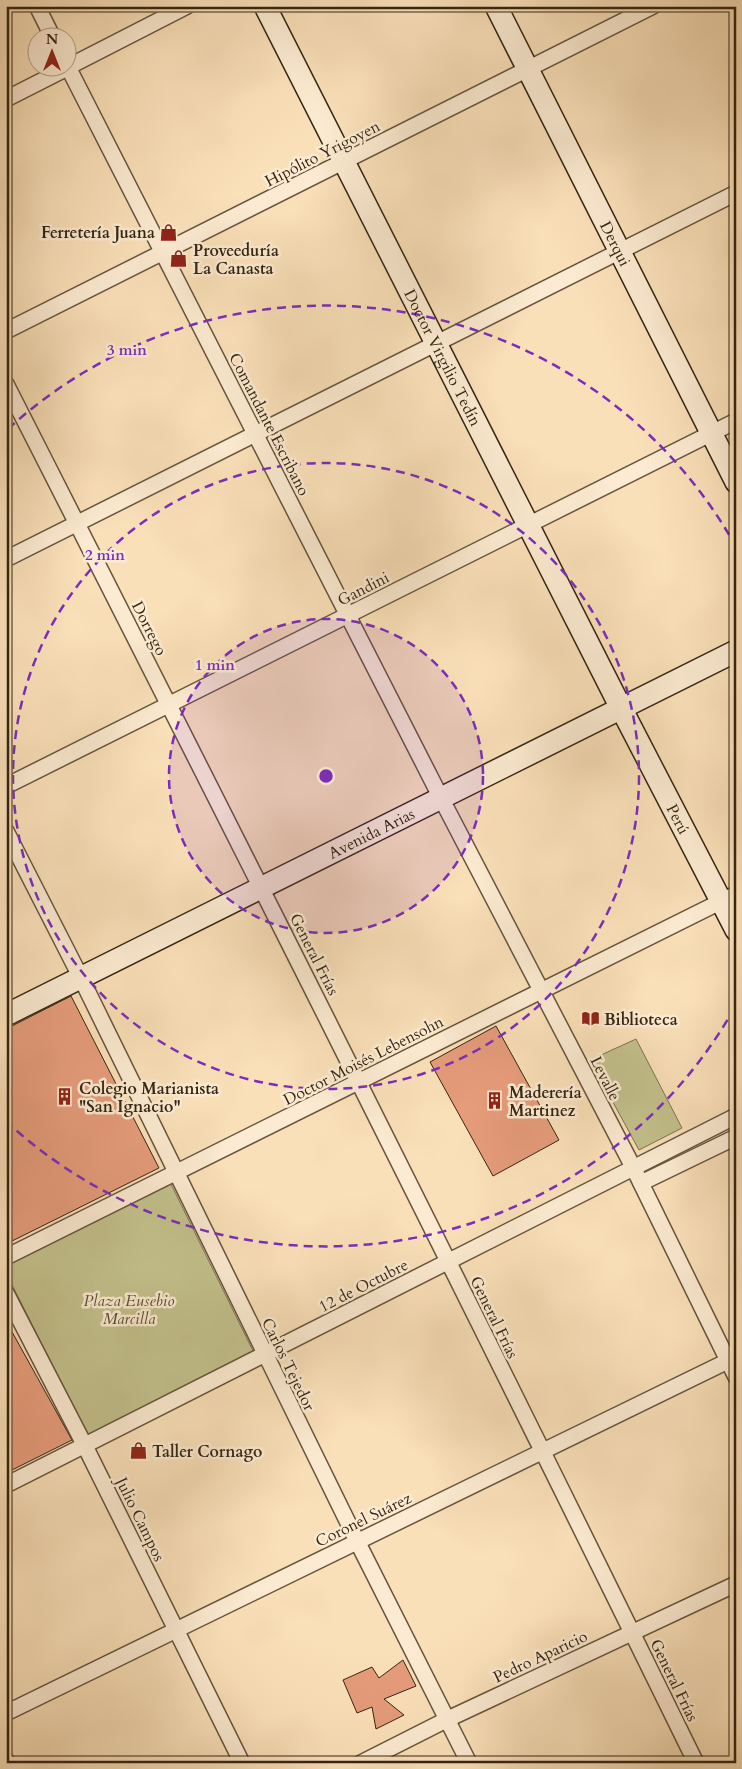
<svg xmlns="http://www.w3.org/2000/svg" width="742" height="1769" font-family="Cardo,serif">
<rect width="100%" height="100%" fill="#fae0b9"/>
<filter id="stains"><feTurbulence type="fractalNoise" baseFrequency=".004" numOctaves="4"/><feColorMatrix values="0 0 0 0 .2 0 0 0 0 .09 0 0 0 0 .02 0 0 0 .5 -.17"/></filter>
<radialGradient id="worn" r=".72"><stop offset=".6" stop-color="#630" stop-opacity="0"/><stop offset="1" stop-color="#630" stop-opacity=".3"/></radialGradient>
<g fill="#c3c18c" stroke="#7c734f">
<path d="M636 1039 682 1128 639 1150 590 1060Z"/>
<path d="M170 1182 254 1353 88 1436 6 1273V1265Z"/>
</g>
<g fill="#e69c7b" stroke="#342512">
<path d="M71 996 159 1168 6 1244V1027L12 1026Z"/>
<path d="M496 1026 559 1140 493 1176 430 1062Z"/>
<path d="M6 1321 72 1440 6 1473Z"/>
<path d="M403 1660 416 1686 384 1699 404 1715 376 1729 372 1707 357 1713 343 1680 372 1667 379 1678Z"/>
</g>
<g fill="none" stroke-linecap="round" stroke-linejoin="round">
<defs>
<g id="minor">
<path d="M37 6 53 38"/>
<path d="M68 67 441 798 633 1167 736 1377"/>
<path d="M68 67 187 6"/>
<path d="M6 99 67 68"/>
<path d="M6 331 653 6"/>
<path d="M6 384C239 842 470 1301 696 1763"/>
<path d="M6 559 736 193"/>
<path d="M6 786 736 421"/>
<path d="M6 831 81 978 357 1541 469 1763"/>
<path d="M641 1183 736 1137"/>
<path d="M6 1257 736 894"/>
<path d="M6 1293 85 1446 242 1763"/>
<path d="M6 1485 736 1116"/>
<path d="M6 1713 736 1357"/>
<path d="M6 1760 7 1763"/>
<path d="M361 1763 448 1719 736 1584"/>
</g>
<g id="secondary">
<path id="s1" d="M265 6 621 708 736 930"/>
<path id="s2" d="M496 6 736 482"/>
<path id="s3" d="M6 1015 736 651"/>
</g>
</defs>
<use href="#minor" stroke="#66543c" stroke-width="18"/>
<use href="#secondary" stroke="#342512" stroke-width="24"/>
<use href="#minor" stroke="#fcebd2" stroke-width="15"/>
<use href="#secondary" stroke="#fcebd2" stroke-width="21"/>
</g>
<circle cx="326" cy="776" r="157" fill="#7b2cbf" fill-opacity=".12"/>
<g fill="none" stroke="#7b2cbf" stroke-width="2.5" stroke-dasharray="9 6">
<circle cx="326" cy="776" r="157"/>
<circle cx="326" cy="776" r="313"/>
<path d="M735 1007A470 470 0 0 1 8 1123M8 429A470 470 0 0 1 735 545"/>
</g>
<defs>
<symbol id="shop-bare" viewBox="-9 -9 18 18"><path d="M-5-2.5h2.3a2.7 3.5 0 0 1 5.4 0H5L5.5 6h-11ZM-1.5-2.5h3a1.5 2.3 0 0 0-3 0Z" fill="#8f2418" stroke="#fcebd2" stroke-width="2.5" paint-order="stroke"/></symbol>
<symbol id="library-bare" viewBox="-9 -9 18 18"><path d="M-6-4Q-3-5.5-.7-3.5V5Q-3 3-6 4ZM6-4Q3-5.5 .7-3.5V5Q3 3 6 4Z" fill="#8f2418" stroke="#fcebd2" stroke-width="2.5" paint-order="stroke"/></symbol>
<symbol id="building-bare" viewBox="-9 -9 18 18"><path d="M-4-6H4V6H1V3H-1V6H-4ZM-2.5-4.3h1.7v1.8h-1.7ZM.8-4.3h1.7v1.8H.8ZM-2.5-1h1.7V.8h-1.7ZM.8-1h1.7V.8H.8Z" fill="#8f2418" stroke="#fcebd2" stroke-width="2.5" paint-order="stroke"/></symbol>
</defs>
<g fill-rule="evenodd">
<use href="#shop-bare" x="156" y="220" width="25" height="25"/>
<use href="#shop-bare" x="166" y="246" width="25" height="25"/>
<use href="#library-bare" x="578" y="1006" width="25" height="25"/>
<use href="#building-bare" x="52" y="1084" width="25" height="25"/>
<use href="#building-bare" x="482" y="1088" width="25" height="25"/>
<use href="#shop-bare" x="126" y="1438" width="25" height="25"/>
</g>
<g text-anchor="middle" stroke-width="5" stroke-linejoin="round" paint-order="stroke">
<g font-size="16" fill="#342512" stroke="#fcebd2">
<text transform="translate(322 153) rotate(-27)" y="6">Hipólito Yrigoyen</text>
<text dy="6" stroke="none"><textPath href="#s2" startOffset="266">Derqui</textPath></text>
<text dy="6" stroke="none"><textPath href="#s1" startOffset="394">Doctor Virgilio Tedín</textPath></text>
<text transform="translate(270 424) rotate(63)" y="6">Comandante Escribano</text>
<text transform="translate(363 588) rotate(-27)" y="6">Gandini</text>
<text transform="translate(150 628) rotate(63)" y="6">Dorrego</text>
<text dy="6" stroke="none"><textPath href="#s1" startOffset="912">Perú</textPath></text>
<text dy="6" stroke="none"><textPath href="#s3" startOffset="408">Avenida Arias</textPath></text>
<text transform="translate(315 954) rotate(63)" y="6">General Frías</text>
<text transform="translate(363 1060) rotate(-27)" y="6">Doctor Moisés Lebensohn</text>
<text transform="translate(606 1078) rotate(63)" y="6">Levalle</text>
<text transform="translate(363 1285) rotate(-27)" y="6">12 de Octubre</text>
<text transform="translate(495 1317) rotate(64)" y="6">General Frías</text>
<text transform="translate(289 1364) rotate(64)" y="6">Carlos Tejedor</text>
<text transform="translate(141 1519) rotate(64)" y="6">Julio Campos</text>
<text transform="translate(363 1519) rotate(-26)" y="6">Coronel Suárez</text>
<text transform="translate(540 1656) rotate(-25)" y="6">Pedro Aparicio</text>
<text transform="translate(675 1680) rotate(64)" y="6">General Frías</text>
</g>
<g font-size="16" font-weight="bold" fill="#342512" stroke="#fcebd2" text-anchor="start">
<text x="155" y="238" text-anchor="end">Ferretería Juana</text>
<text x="193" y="256">Proveeduría<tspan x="193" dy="18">La Canasta</tspan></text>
<text x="604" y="1025">Biblioteca</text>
<text x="79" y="1094">Colegio Marianista<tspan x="79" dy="18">"San Ignacio"</tspan></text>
<text x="509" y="1098">Maderería<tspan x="509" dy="18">Martinez</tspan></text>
<text x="152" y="1457">Taller Cornago</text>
</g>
<g font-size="16" font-style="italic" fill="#584c30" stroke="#fcebd2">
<text x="129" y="1306">Plaza Eusebio<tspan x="129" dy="18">Marcilla</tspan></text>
</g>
</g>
<circle cx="326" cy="776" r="8" fill="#7b2cbf" stroke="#fcebd2" stroke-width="2.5"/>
<g font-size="15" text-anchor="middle" font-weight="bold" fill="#7b2cbf" stroke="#fcebd2" stroke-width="5" stroke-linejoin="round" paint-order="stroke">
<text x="127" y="355">3 min</text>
<text x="105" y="560">2 min</text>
<text x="215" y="670">1 min</text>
</g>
<rect width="742" height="1769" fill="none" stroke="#fae0b9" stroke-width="25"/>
<rect x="8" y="8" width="727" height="1754" fill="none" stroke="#342512" stroke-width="2.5"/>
<rect x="12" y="12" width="717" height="1744" fill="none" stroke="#342512"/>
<g transform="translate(52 52)"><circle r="24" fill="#fcebd2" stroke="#ac9c85"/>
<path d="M0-4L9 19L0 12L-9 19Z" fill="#8f2418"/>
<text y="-8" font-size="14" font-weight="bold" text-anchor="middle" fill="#342512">N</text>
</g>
<rect width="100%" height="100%" filter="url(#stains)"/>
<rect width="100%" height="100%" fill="url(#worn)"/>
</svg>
